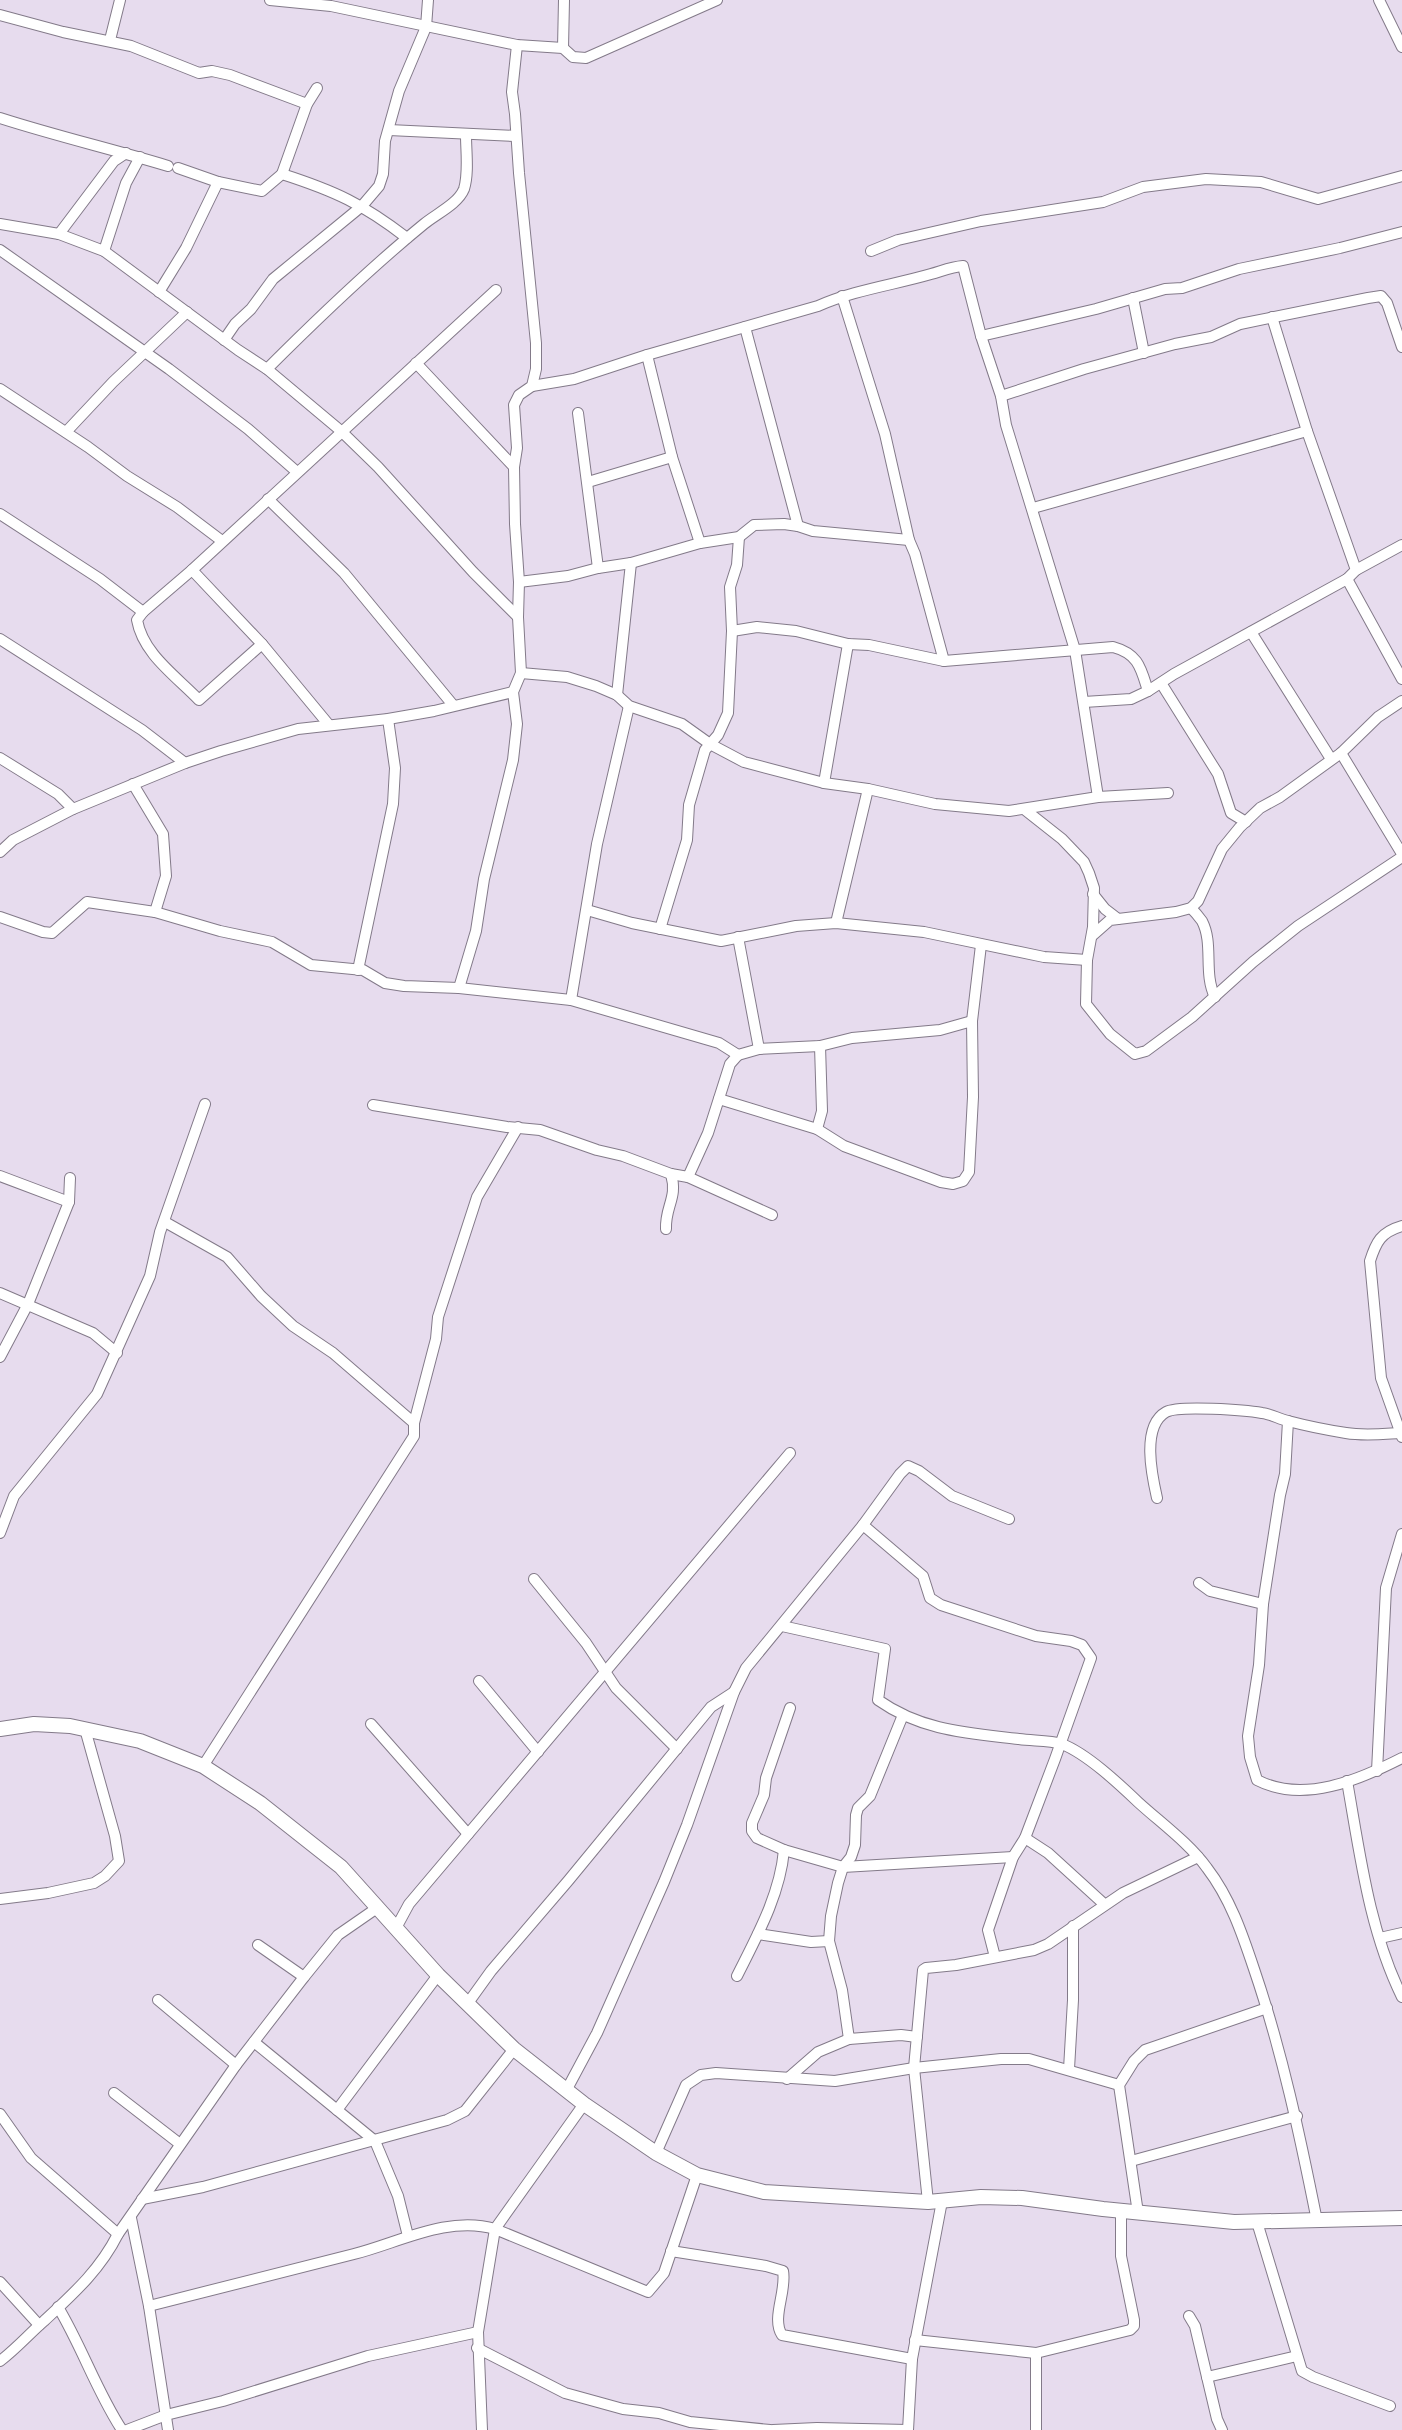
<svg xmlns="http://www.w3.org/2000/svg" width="1402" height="2430" font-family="'Sofia Sans Condensed',sans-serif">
<rect width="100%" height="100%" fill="#e7dcee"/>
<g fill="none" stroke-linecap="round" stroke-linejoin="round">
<defs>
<g id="minor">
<path d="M270 0 331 6 517 45 563 48 573 57 586 58 717 0"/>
<path d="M1379 0 1402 47"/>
<path d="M0 15 63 32 131 46 199 73 212 71 230 75 307 104"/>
<path d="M110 40 120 0"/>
<path d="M563 48 564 0"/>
<path d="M0 118C56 136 112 149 168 166"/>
<path d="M389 130 516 136"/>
<path d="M178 168 218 182 262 191 282 174C335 191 363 204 407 238"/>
<path d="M282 174 307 104 317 88"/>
<path d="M0 224 59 234 104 251 238 350 267 369 341 431 378 467 473 572 518 617"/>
<path d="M59 234 114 161 126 153"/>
<path d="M0 250 169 369 248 429 297 472"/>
<path d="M104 251 126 183 140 157"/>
<path d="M871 251 898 240 981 221 1103 202 1143 187 1206 179 1261 182 1318 199 1402 176"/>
<path d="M159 292 186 248 218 182"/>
<path d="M842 296 885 434 909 540 915 554 944 661"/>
<path d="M1133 298 1144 353"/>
<path d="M1272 317 1307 431 1356 570"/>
<path d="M745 327 798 526"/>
<path d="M981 336 1096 309 1165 289 1182 288 1239 269 1340 248 1402 232"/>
<path d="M224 340 235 324 251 309 273 279 362 206 379 186 383 174 385 141 399 91 426 27 428 0"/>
<path d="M647 355 672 457 700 543"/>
<path d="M416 363 514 467"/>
<path d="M267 369C317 319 369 269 424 224 436 214 458 204 464 189 469 173 466 152 466 135"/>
<path d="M532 386 574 379 647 355 818 306C854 290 893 285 931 274 942 271 951 267 963 266L981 336 1001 396 1006 425 1075 650 1098 797"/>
<path d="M0 389 88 447 127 476 177 507 222 541"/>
<path d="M1001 396 1084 369 1175 344 1211 337 1240 324 1368 298 1381 296 1387 303 1402 347"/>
<path d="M578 413 598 568"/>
<path d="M66 432 113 382 187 312"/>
<path d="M588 482 672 457"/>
<path d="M268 499 344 573 453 705"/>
<path d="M1033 508 1307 431"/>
<path d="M0 514 100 579 143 612 137 620C143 654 176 676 199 700L262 644"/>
<path d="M192 570 262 644 329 725"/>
<path d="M1347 579 1402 679"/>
<path d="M519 582 568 576 598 568 631 563 700 543 739 537 754 525 784 524 798 526 813 531 909 540"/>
<path d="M143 612 192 570 496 290"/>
<path d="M732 631 757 627 796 631 848 644 869 645 944 661 1113 647C1139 654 1141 669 1148 691"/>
<path d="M1251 632 1331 759"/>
<path d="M0 639 142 730 185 763"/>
<path d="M521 673 567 677 596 686 617 695 629 706 682 724 710 744 744 762 824 783 868 789 935 804 1009 811 1098 797 1168 793"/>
<path d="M1161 683 1218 774 1231 813 1246 822"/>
<path d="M617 695 631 563"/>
<path d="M1084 702 1131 699 1148 691 1174 674 1347 579 1356 570 1402 545"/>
<path d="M1341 753 1402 854"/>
<path d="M0 758 58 794 73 809"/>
<path d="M824 783 848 644"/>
<path d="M133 784 163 834 166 876 155 912"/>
<path d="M1024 809 1062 839 1084 862 1089 873 1094 888 1093 927 1087 960 1086 1004 1110 1034 1135 1054 1146 1051 1192 1017 1253 962 1298 926 1402 857"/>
<path d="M0 852 13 840 73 809 185 763 221 751 298 729 388 719 434 711 513 692"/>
<path d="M1093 894 1105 909 1118 919"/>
<path d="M1191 908C1195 912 1199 917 1202 921 1214 944 1203 973 1215 997"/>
<path d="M587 910 632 923 721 941 796 926 836 923 924 932 1044 957 1087 960"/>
<path d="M0 917 43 932 52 933 87 902 155 912 220 931 272 942 311 965 363 970 385 983 404 986 459 988 571 1000 719 1043 738 1055 759 1049 820 1046 852 1038 940 1030 972 1021"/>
<path d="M836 923 868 789"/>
<path d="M660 929 687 840 689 805 705 750 718 735 728 713 732 631 730 587 737 565 739 537"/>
<path d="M1093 935 1110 920 1176 912 1191 908 1198 901 1222 849 1240 827 1260 808 1280 797 1341 753 1378 717 1402 701"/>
<path d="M738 937 759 1049"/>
<path d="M358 970 393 804 395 768 388 719"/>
<path d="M459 988 476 931 484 879 513 760 517 724 513 692 521 673 518 617 519 582 515 524 514 467 517 448 514 405 519 395 532 386 536 369V343L519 173 515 114 512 92 517 45"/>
<path d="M571 1000 597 844 629 706"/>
<path d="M719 1099 817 1129 844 1146 941 1182 953 1184 963 1181 969 1172 973 1097 972 1021 981 945"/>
<path d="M373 1105 507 1127 540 1130 597 1150 623 1156 671 1174 688 1177 772 1215"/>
<path d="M817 1129 822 1111 820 1046"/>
<path d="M0 1176 69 1202"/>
<path d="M688 1177 708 1133 730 1064 738 1055"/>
<path d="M165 1222 227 1257 261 1296 293 1326 333 1353 414 1423"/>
<path d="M1402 1226C1381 1232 1376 1242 1370 1261L1381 1378 1402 1437"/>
<path d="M666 1229C665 1206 678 1198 671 1174"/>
<path d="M0 1293 93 1333 117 1353"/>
<path d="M0 1357 28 1304 69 1202 70 1178"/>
<path d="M1288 1421 1285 1474 1280 1495 1263 1604 1259 1665 1248 1736 1250 1757 1257 1780C1303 1804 1359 1780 1402 1758"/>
<path d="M1157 1498C1152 1476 1141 1426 1166 1412 1178 1405 1246 1410 1262 1413 1271 1414 1279 1419 1288 1421 1307 1426 1327 1430 1346 1433 1364 1436 1382 1434 1400 1433"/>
<path d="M863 1525 923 1576 930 1598 941 1605 1036 1636 1071 1641 1082 1645 1091 1658 1055 1759 1025 1838 1013 1857 988 1930 995 1957"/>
<path d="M0 1533 14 1496 97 1394 150 1276 160 1232 205 1104"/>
<path d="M534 1579 586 1643 616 1688 677 1749"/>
<path d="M1199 1583 1210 1591 1263 1604"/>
<path d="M782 1626 885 1649 878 1700C922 1731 968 1733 1019 1739 1033 1741 1049 1740 1062 1744 1087 1754 1118 1783 1138 1802 1161 1823 1189 1843 1207 1868 1230 1898 1242 1933 1254 1969 1282 2051 1300 2136 1317 2221"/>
<path d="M479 1681 538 1752"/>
<path d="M790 1708 766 1778 764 1795 752 1823V1831L757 1838 784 1850 843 1867 1013 1857"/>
<path d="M903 1715 870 1796 858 1808 856 1815 855 1845 851 1857 843 1867 838 1883 831 1916 829 1941 842 1990 849 2039 901 2035 917 2037"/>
<path d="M371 1724 468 1834"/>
<path d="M203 1766 414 1436V1423L436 1339 438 1317 477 1197 518 1127"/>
<path d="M1377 1771 1386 1588 1402 1534"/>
<path d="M1347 1781C1360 1854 1369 1930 1402 1997"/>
<path d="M1025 1838 1048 1853 1104 1904"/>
<path d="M0 1899 48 1893 94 1883 105 1876 119 1861 115 1836 85 1729"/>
<path d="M396 1928 409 1904 790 1453"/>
<path d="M758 1934 811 1942 829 1941"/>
<path d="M1380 1938 1402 1933"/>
<path d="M258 1945 304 1977"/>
<path d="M737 1976C757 1936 780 1895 784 1850"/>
<path d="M158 2000 236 2065"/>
<path d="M468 2003 491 1971 568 1881 711 1707 734 1692"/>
<path d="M254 2042 375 2141 398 2196 408 2236"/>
<path d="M1069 2069 1073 2000V1926"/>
<path d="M787 2079 818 2052 849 2039"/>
<path d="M566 2091 597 2033 664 1882 687 1825 734 1692 746 1668 863 1525 900 1474 908 1466 919 1471 952 1496 1009 1519"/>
<path d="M114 2093 180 2144"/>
<path d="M337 2110 438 1975"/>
<path d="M0 2114 31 2158 118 2234"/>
<path d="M656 2153 686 2085 701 2075 716 2073 835 2081 914 2068 1001 2059H1029L1119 2085"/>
<path d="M1131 2161 1297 2116"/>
<path d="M142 2199 203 2187 447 2120 465 2111 514 2049"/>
<path d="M928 2202 914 2068 923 1970 926 1968 956 1965 1034 1950 1048 1944 1123 1893 1198 1857"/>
<path d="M1138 2213 1119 2085 1134 2061 1145 2050 1267 2008"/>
<path d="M131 2218 149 2306 168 2430"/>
<path d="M1257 2222 1302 2371 1313 2377 1390 2406"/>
<path d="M671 2251 766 2266 783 2271C787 2291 771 2318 782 2335L912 2359"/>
<path d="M0 2282 39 2325"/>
<path d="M149 2306C217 2289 285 2271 354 2254 398 2243 448 2215 495 2229L648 2292 664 2273 697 2175"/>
<path d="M58 2307C82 2347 97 2392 122 2430"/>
<path d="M1189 2316 1195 2326 1217 2419 1222 2430"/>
<path d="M915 2340 1036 2353 1130 2330 1134 2326V2320L1121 2256V2211"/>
<path d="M477 2348 565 2393 623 2409 659 2413 690 2422 770 2430"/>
<path d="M0 2361C16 2349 29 2334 44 2321 73 2294 100 2270 118 2234L236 2065 304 1977 338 1935 377 1908"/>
<path d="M1207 2377 1297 2356"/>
<path d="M127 2430 166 2415 223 2401 368 2356 478 2332"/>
<path d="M482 2430 478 2332 495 2229 584 2104"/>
<path d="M773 2430 817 2428 908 2430"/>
<path d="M908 2430 912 2359 942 2201"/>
<path d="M1036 2430V2353"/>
</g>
<path id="tertiary" d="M0 1729 34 1724 70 1726 140 1741 203 1766 260 1803 341 1867 438 1975 514 2049 584 2104 656 2153 697 2175 764 2192 928 2202 981 2197 1022 2198 1103 2209 1234 2222 1402 2218"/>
</defs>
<use href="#minor" stroke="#837a89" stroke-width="12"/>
<use href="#tertiary" stroke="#837a89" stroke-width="16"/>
<use href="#minor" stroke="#fff" stroke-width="10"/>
<use href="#tertiary" stroke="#fff" stroke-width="14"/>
</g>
</svg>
